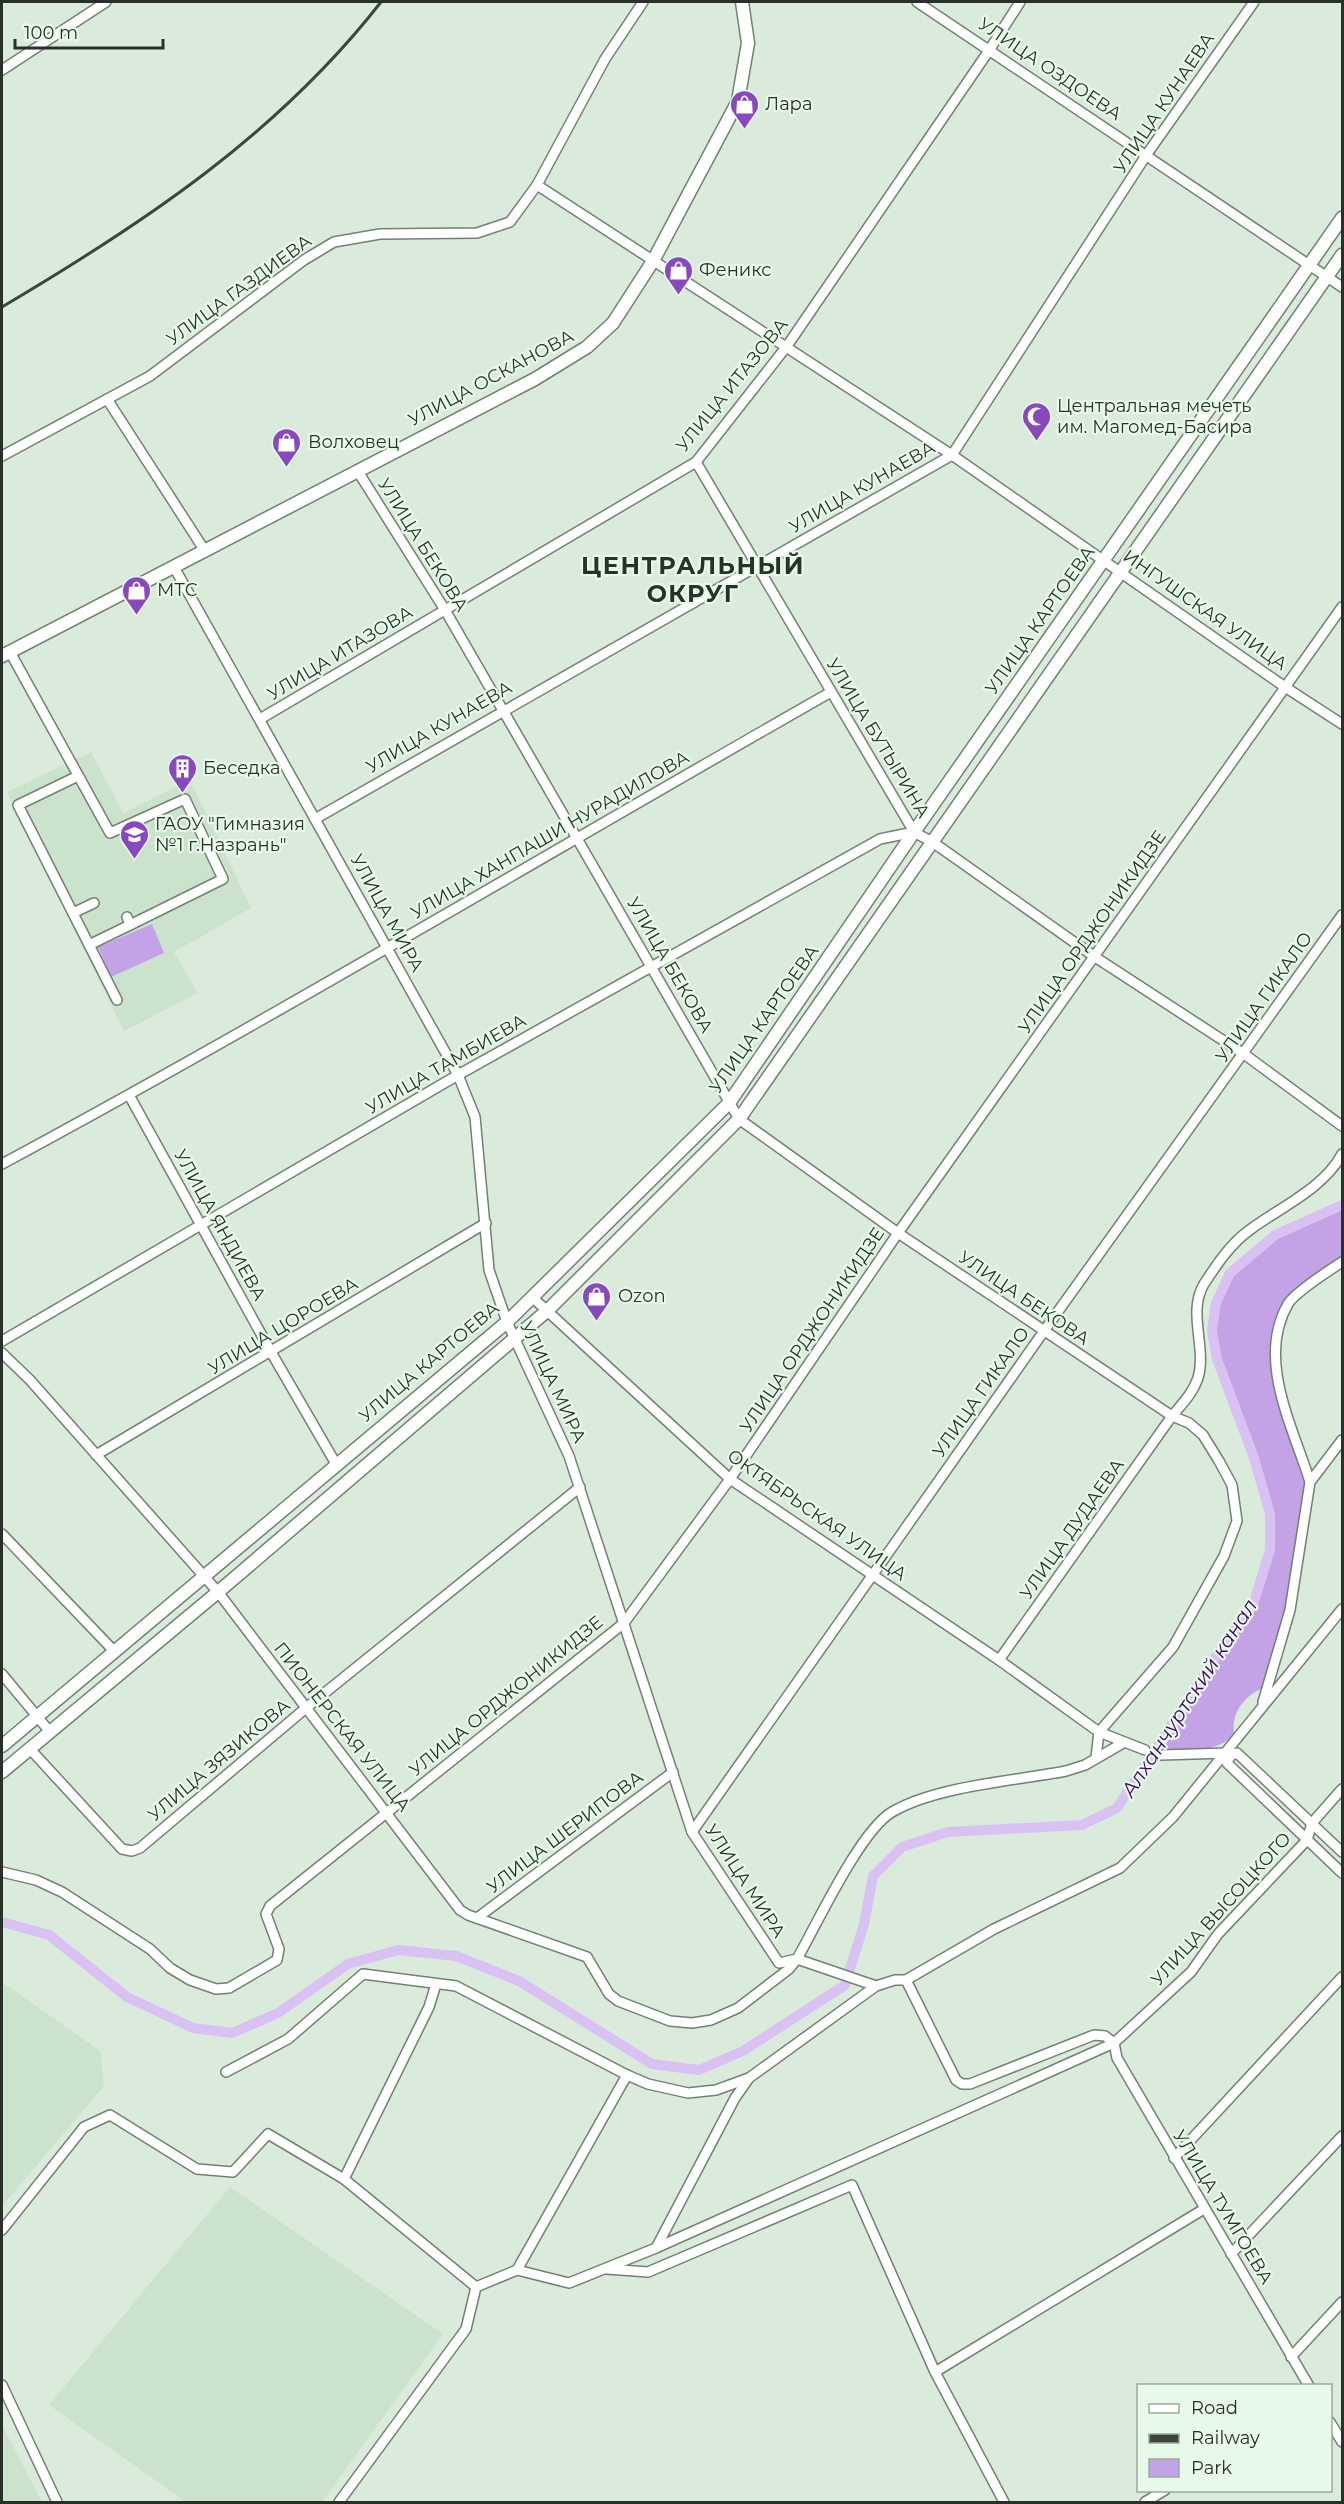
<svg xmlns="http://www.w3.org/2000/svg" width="1344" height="2504" font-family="Montserrat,sans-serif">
<rect width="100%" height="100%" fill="#daebdb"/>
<g fill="#cbe2cd">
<path d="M91 752 123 813 190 780 251 908 174 952 198 993 124 1031 7 792Z"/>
<path d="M2 1982 100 2051 104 2086 2 2206Z"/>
<path d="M230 2187 443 2334 322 2502H186L49 2405Z"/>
<path d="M2 2424 4 2429 42 2502H2Z"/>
</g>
<g fill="#c3a2e5">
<path d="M152 924 164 953 111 977 98 947Z"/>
<path d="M1342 1205V1262L1289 1302 1277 1330 1275 1368 1310 1482 1290 1610 1263 1688C1244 1696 1231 1713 1234 1734 1217 1754 1188 1749 1163 1750L1215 1658 1253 1605 1270 1550V1514L1254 1458 1217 1359 1212 1331 1216 1303 1230 1273 1275 1235Z"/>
</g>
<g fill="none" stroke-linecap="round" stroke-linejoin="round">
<path stroke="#dac1f4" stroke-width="10" d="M2 1922 49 1935 127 1997 193 2028 232 2033 278 2013 348 1964 398 1950 456 1956 519 1981 652 2064 699 2070 743 2051 845 1985 864 1924 873 1876 902 1847 948 1832 1082 1825 1117 1808 1215 1658 1253 1605 1270 1550V1514L1254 1458 1217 1359 1212 1331 1216 1303 1230 1273 1275 1235 1342 1205"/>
<defs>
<g id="minor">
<path d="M917 2 1342 287"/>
<path d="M2 70 106 2"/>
<path d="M537 185 952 455 1285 687 1342 724"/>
<path d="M107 399 205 551"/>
<path d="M2 456 150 376 304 260 334 242 380 234 477 233 510 222 537 185 605 59 643 2"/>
<path d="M696 462 914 832 934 843 1095 957 1244 1054 1342 1126"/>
<path d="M357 470 445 610 739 1119 898 1233 1172 1416 1189 1423 1203 1435 1219 1461 1232 1485 1237 1521 1224 1556 1173 1647 1099 1732 1096 1757"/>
<path d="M174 567 458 1075 475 1117 489 1270 507 1322 569 1456 692 1832 779 1963 797 1959 876 1986"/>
<path d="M10 652 110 833 185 799 223 879 130 925"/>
<path d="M260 719 696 462 787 346 990 49 1020 2"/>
<path d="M78 776 18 805 117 1000"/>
<path d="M315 819 952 455 1147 154 1254 2"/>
<path d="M73 913 94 903"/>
<path d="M89 945 130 925 127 917"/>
<path d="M129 1095 271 1352 336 1464"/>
<path d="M2 1164C282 1013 555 849 831 692"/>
<path d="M532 1297 730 1479 999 1660 1099 1732 1145 1750"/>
<path d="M2 1341 458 1075 880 839 914 832"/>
<path d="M2 1353 30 1380 218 1592 460 1910 468 1915 587 1957 609 1994 618 2001 670 2021 692 2023 711 2020 738 2008 789 1969 797 1959C817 1924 860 1831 892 1812 936 1786 1014 1781 1066 1771L1085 1765 1123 1743"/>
<path d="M96 1455 486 1223"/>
<path d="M1310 1482C1293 1427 1256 1359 1288 1304 1295 1292 1330 1270 1342 1262"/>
<path d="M2 1534 114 1651"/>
<path d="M999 1660 1172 1416C1182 1404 1193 1393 1198 1378 1207 1348 1187 1312 1204 1284 1217 1264 1231 1243 1251 1229 1281 1207 1324 1188 1342 1154"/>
<path d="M2 1674 50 1732"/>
<path d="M1263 1702 1290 1610 1310 1482 1342 1440"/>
<path d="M30 1749 122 1849 132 1851 140 1848 306 1708 580 1487"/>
<path d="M1161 1755 1227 1753"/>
<path d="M1230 1756 1227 1763 1342 1873"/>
<path d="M1230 1756 1237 1753 1342 1852"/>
<path d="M692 1832 1044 1331 1342 915"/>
<path d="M2 1872 36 1880 62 1892 150 1949 170 1968 190 1980 216 1989 229 1988 277 1960 279 1949 266 1914 270 1906 624 1623 730 1479 898 1233 1342 607"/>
<path d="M477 1918 673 1772"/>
<path d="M906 1980 956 2080 962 2084H970L1094 2035 1105 2036 1114 2043"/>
<path d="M1114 2043 1117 2058 1309 2386"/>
<path d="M226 2072 288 2039 363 1974 456 1986 627 2075 648 2084 688 2093 716 2090 749 2078 876 1986 895 1980H906L994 1929 1120 1868 1173 1817 1342 1609"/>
<path d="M1174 2158 1342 1977"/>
<path d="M344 2179 429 2007 436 1984"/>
<path d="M2 2230 84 2127 110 2115 197 2169 233 2172 268 2134 344 2179 476 2287"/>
<path d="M656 2248 1114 2043 1191 1972 1218 1934 1307 1840 1312 1823 1342 1789"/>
<path d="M1231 2254 1342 2136"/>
<path d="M607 2269 648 2272 852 2185 935 2372 1004 2502"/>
<path d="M517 2270 627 2075"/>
<path d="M1291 2357 1342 2302"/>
<path d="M935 2372 1204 2209"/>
<path d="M2 2385 57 2502"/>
<path d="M1330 2422 1342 2442"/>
<path d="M339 2502 466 2329 476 2287 517 2270 569 2283 656 2248 735 2098 749 2078"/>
<path d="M1145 2502 1165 2490"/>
</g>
<g id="major">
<path d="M2 656 535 379 587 347 613 323 653 261 738 101 748 43 742 2"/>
<path d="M2 1746 507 1322 729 1103 914 832 1342 218"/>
<path d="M2 1772 218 1592 548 1310 739 1119 1342 255"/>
</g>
</defs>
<use href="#minor" stroke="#718172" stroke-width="12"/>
<use href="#major" stroke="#718172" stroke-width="15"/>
<use href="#minor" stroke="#fff" stroke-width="9"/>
<use href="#major" stroke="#fff" stroke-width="12"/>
<path stroke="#3d453e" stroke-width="3" d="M2 307C144 223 278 134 381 2"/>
</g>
<defs>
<symbol id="shop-pin" viewBox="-11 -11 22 30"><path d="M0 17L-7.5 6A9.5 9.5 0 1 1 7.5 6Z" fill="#8949be" stroke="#e7f9e8"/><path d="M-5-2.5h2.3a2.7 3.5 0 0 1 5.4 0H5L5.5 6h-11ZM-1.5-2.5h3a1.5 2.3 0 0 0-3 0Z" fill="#fff"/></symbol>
<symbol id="mosque-pin" viewBox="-11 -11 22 30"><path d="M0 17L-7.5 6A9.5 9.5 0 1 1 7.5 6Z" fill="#8949be" stroke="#e7f9e8"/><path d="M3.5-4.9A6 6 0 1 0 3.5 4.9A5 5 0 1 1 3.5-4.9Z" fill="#fff"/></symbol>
<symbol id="building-pin" viewBox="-11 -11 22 30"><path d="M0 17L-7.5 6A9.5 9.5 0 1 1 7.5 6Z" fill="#8949be" stroke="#e7f9e8"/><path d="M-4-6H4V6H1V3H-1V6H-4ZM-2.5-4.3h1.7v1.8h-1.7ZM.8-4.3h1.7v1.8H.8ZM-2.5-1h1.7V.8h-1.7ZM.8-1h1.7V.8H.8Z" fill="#fff"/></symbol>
<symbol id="school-pin" viewBox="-11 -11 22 30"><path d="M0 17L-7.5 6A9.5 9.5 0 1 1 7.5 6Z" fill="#8949be" stroke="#e7f9e8"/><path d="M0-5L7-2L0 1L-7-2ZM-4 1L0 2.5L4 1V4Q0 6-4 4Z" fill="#fff"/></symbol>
</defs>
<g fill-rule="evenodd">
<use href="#shop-pin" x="728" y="88" width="33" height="45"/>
<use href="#shop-pin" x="662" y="254" width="33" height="45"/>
<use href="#mosque-pin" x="1020" y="400" width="33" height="45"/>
<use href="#shop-pin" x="270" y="426" width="33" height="45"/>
<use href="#shop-pin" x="120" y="574" width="33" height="45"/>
<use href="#building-pin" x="166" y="752" width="33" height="45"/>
<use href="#school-pin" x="118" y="818" width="33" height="45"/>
<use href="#shop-pin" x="580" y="1280" width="33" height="45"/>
</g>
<g text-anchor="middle" stroke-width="4.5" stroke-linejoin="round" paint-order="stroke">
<g font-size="18" fill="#29302a" stroke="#e7f9e8">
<text transform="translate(1050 69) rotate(34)" y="6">УЛИЦА ОЗДОЕВА</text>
<text transform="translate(1164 103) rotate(-56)" y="6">УЛИЦА КУНАЕВА</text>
<text transform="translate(239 290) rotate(-36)" y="6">УЛИЦА ГАЗДИЕВА</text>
<text transform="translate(491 378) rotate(-28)" y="6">УЛИЦА ОСКАНОВА</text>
<text transform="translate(732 385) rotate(-51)" y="6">УЛИЦА ИТАЗОВА</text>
<text transform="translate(862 487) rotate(-30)" y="6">УЛИЦА КУНАЕВА</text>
<text transform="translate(423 545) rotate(58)" y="6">УЛИЦА БЕКОВА</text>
<text transform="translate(1205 610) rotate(35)" y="6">ИНГУШСКАЯ УЛИЦА</text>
<text transform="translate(1040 620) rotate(-55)" y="6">УЛИЦА КАРТОЕВА</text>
<text transform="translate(340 653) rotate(-31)" y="6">УЛИЦА ИТАЗОВА</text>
<text transform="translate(439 727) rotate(-30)" y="6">УЛИЦА КУНАЕВА</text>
<text transform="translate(878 738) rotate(59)" y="6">УЛИЦА БУТЫРИНА</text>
<text transform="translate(550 835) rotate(-30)" y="6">УЛИЦА ХАНПАШИ НУРАДИЛОВА</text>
<text transform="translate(387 913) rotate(61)" y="6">УЛИЦА МИРА</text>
<text transform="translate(1092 932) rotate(-55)" y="6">УЛИЦА ОРДЖОНИКИДЗЕ</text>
<text transform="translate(670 965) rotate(60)" y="6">УЛИЦА БЕКОВА</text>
<text transform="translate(1264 997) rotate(-55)" y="6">УЛИЦА ГИКАЛО</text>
<text transform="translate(764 1019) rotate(-55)" y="6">УЛИЦА КАРТОЕВА</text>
<text transform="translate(446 1064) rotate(-30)" y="6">УЛИЦА ТАМБИЕВА</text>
<text transform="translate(220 1225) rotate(61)" y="6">УЛИЦА ЯНДИЕВА</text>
<text transform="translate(1024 1298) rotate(34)" y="6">УЛИЦА БЕКОВА</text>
<text transform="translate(283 1326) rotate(-31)" y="6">УЛИЦА ЦОРОЕВА</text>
<text transform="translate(812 1330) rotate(-56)" y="6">УЛИЦА ОРДЖОНИКИДЗЕ</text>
<text transform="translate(429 1362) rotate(-40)" y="6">УЛИЦА КАРТОЕВА</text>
<text transform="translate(553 1382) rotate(65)" y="6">УЛИЦА МИРА</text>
<text transform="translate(981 1392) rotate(-55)" y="6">УЛИЦА ГИКАЛО</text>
<text transform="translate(817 1515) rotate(35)" y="6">ОКТЯБРЬСКАЯ УЛИЦА</text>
<text transform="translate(1072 1529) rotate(-55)" y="6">УЛИЦА ДУДАЕВА</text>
<text transform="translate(506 1696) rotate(-39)" y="6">УЛИЦА ОРДЖОНИКИДЗЕ</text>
<text transform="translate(342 1727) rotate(52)" y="6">ПИОНЕРСКАЯ УЛИЦА</text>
<text transform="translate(219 1760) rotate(-40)" y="6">УЛИЦА ЗЯЗИКОВА</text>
<text transform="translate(565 1832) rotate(-37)" y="6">УЛИЦА ШЕРИПОВА</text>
<text transform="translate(745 1881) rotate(57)" y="6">УЛИЦА МИРА</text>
<text transform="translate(1221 1909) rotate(-48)" y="6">УЛИЦА ВЫСОЦКОГО</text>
<text transform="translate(1223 2207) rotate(59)" y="6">УЛИЦА ТУМГОЕВА</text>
</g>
<g font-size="18" fill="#29302a" stroke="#e7f9e8" text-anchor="start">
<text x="765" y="110">Лара</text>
<text x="699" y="276">Феникс</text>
<text x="1057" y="412">Центральная мечеть<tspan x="1057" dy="21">им. Магомед-Басира</tspan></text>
<text x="308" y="448">Волховец</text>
<text x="157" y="596">МТС</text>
<text x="203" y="774">Беседка</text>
<text x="155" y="830">ГАОУ "Гимназия<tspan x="155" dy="21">№1 г.Назрань"</tspan></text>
<text x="618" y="1302">Ozon</text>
</g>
<g font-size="20" font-style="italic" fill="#410067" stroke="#e7f9e8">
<text transform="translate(1189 1698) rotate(-57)" y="7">Алханчуртский канал</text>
</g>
<g font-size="24" font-weight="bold" letter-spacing="1.5" fill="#263327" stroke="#e7f9e8">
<text x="693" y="574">ЦЕНТРАЛЬНЫЙ<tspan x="693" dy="28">ОКРУГ</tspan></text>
</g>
</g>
<rect width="1344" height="2504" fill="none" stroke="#29302a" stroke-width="6"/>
<rect x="1137" y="2384" width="195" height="108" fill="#e7f9e8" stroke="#9ba99c" stroke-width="1.5"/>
<rect x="1149" y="2404" width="30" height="9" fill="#ffffff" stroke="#9ba99c" stroke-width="1.5"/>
<text x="1191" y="2414" font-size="18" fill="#29302a">Road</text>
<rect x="1149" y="2434" width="30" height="9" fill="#3d453e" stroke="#9ba99c" stroke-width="1.5"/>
<text x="1191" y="2444" font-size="18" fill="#29302a">Railway</text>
<rect x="1149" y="2459" width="30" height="18" fill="#c3a2e5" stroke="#9ba99c" stroke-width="1.5"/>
<text x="1191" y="2474" font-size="18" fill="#29302a">Park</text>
<path d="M15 39v9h148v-9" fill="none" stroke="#29302a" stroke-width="3"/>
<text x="24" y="39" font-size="18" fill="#29302a" stroke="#e7f9e8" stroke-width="4.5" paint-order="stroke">100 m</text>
</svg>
